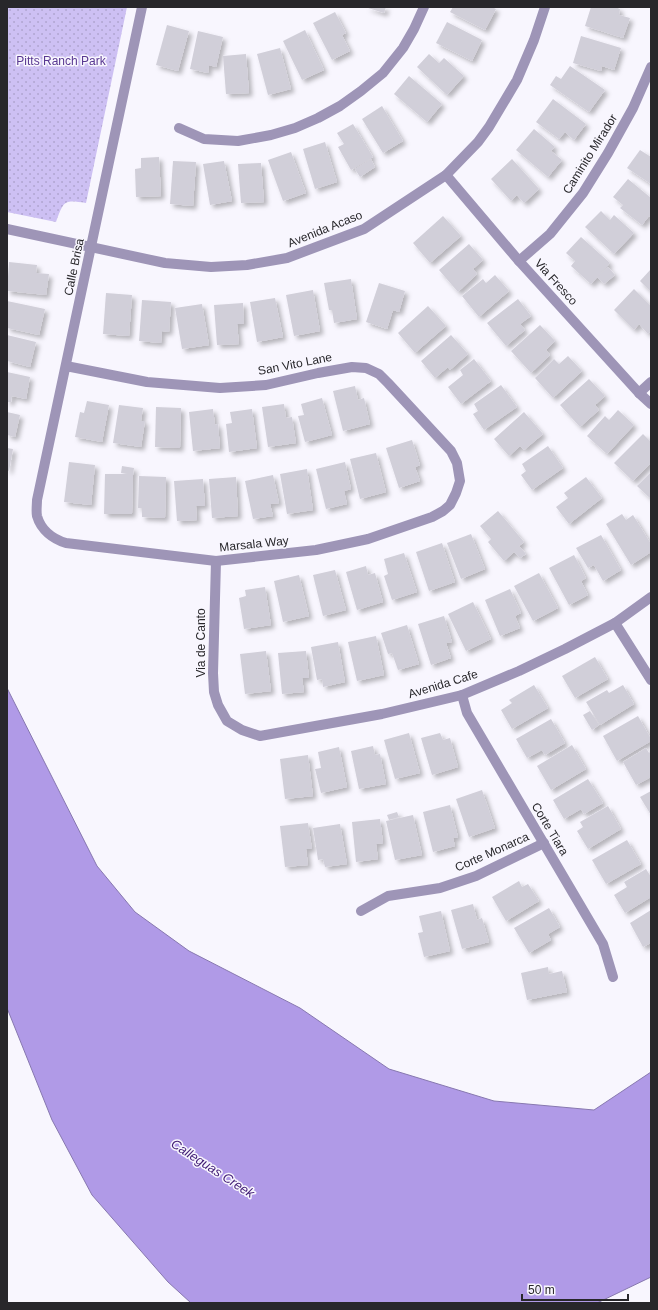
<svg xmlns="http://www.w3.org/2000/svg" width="658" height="1310" font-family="Helvetica,sans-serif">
<defs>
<pattern id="grass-dots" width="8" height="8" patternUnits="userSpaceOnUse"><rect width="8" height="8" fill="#cdc0f3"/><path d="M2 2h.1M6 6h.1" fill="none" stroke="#b0a5d0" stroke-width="1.8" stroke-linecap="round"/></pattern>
<filter id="shadow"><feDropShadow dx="3.5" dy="3.5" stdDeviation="2" flood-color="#0004"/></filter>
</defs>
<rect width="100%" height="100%" fill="#f8f6fe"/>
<path fill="url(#grass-dots)" d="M7 7H127L86 203C64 200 64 200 56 222L7 212Z"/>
<path fill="#b09ae7" stroke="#8778af" d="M7 688 97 866 135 912 189 951 300 1008 389 1069 494 1101 594 1110 651 1072V1277L597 1303H191L168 1282 92 1195 52 1120 7 1008Z"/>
<g fill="#d1cfd9" filter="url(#shadow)">
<path d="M365 7H386L384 13Z"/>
<path d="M453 7H492L496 9 485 30 450 12Z"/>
<path d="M591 7H615L620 9 619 15 630 18 623 38 585 26Z"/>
<path d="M335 12 346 33 342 35 350 51 332 60 313 23Z"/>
<path d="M447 22 482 40 472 61 436 43Z"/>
<path d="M167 25 189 31 178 71 156 65Z"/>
<path d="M305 30 324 70 302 80 283 41Z"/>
<path d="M198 31 223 37 216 67 209 65 208 73 190 69Z"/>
<path d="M581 36 621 48 614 70 602 66 601 71 573 63Z"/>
<path d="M280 48 291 89 268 95 257 54Z"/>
<path d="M246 54 249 93 226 94 223 56Z"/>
<path d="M429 54 439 63 444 58 464 76 447 95 417 67Z"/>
<path d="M570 66 605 90 589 112 550 85 556 76 561 79Z"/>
<path d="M409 76 442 104 427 122 394 94Z"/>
<path d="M553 99 586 124 574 140 565 132 559 139 536 122Z"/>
<path d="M382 106 403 141 383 153 362 119Z"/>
<path d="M353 124 373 157 351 170 338 147 344 144 337 133Z"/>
<path d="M534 129 555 147 551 151 562 160 548 177 516 150Z"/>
<path d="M325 142 337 182 315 189 303 149Z"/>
<path d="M640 150 651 157V184L627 168Z"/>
<path d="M291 152 306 193 283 201 268 160Z"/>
<path d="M159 157 161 196 136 197 135 169 141 168V158Z"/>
<path d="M371 159 375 167 360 177 355 169Z"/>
<path d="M512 159 539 189 524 203 517 195 511 201 491 179Z"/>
<path d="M173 161 196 162 193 206 170 204Z"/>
<path d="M224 161 232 201 210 205 203 164Z"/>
<path d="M261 163 264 202 241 203 238 164Z"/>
<path d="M628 179 651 198V218L649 216 642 225 620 208 623 205 613 197Z"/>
<path d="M601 211 610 220 614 215 634 233 614 254 585 227Z"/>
<path d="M443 216 461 236 430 263 413 243Z"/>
<path d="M581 237 610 263 591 284 571 266 575 261 566 253Z"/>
<path d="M469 244 483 260 473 269 477 274 458 292 439 270Z"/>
<path d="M9 262 37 265 36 273 49 274 46 295 7 291Z"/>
<path d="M608 267 615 275 604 284 597 277Z"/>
<path d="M651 269V292L640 281Z"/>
<path d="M495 275 509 291 479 317 462 296 483 279 486 283Z"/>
<path d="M351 279 357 319 334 323 332 310H329L324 283Z"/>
<path d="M379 283 405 291 399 312 393 310 387 329 366 322Z"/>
<path d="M634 289 651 306V331L648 334 639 324 634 330 614 310Z"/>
<path d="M313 290 320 331 294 336 286 295Z"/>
<path d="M106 293 132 295 129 336 103 334Z"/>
<path d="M275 298 283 337 257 342 250 302Z"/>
<path d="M518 299 531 316 520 324 525 330 506 346 487 323Z"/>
<path d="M142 300 171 302 169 332 162 331 161 343 139 341Z"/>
<path d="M7 301 45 309 39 335 7 328Z"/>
<path d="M243 303 244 324H237L239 344 217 345 214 305Z"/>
<path d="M202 304 209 345 182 349 175 308Z"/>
<path d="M428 306 446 326 415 353 398 333Z"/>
<path d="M540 325 555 341 546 350 550 355 531 373 511 351Z"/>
<path d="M7 335 36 342 30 367 7 361Z"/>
<path d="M451 335 468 354 450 370 448 367 435 378 421 361Z"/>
<path d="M568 356 582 371 553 398 535 378 554 359 559 364Z"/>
<path d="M474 359 491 381 461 404 448 387 463 375 460 370Z"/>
<path d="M7 372 30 377 26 399 12 396 11 402H7Z"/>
<path d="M589 379 605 396 595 405 599 410 580 427 560 405Z"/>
<path d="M501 385 517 407 484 430 473 414 478 411 474 404Z"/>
<path d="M355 386 358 400 364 398 370 424 343 431 333 391Z"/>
<path d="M322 398 332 435 305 442 298 416 304 415 301 404Z"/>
<path d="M87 401 109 405 102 442 75 437 80 412 84 413Z"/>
<path d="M284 404 286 418 292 417 296 443 268 447 262 407Z"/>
<path d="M119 405 143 408 141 421H145L141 447 113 443Z"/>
<path d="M156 407 181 408 180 448 155 447Z"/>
<path d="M213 409 215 425 218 424 220 448 193 451 189 412Z"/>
<path d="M252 409 257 448 229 452 226 424 232 423 230 412Z"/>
<path d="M618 410 634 425 607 454 587 436 605 416 609 420Z"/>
<path d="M7 412 20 415 15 437 7 435Z"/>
<path d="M524 412 543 434 524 450 520 446 509 456 494 439Z"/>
<path d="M643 434 651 442V463L633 481 614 463Z"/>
<path d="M412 440 420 465 415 467 420 481 399 488 386 448Z"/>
<path d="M548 446 563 468 532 490 521 475 526 471 522 464Z"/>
<path d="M7 448 13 449 9 471 7 470Z"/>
<path d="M376 453 386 492 360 499 350 459Z"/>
<path d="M69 462 95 465 91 505 64 502Z"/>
<path d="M345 462 351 489 344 491 347 504 326 509 316 469Z"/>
<path d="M122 466 134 468 133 475 132 514H104L105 474H128L121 473Z"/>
<path d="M307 469 313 510 287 514 280 474Z"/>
<path d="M651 472V499L637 486Z"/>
<path d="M273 475 279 503 270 504 273 516 253 519 245 481Z"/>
<path d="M139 476 166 477 165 518 142 517V508H138Z"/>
<path d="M236 477 238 516 212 518 209 479Z"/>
<path d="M586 477 602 498 569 524 556 507 568 498 564 493Z"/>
<path d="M203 479 205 506H196L197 520 177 521 174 481Z"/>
<path d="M498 511 524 542 519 546 526 554 520 558 514 552 504 561 488 542 491 539 480 526Z"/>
<path d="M622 514 626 520 633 515 651 544V552L631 565 606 524Z"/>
<path d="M471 534 485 569 461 579 447 543Z"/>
<path d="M601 535 621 570 603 581 594 565 588 568 576 548Z"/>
<path d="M442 543 455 582 429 591 416 552Z"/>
<path d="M404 553 417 592 392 600 384 576 388 574 384 559Z"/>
<path d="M574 555 586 578 581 581 588 595 569 605 549 568Z"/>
<path d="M366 566 368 575 375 573 383 602 357 610 346 572Z"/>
<path d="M335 570 346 610 323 616 313 575Z"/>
<path d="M539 573 558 608 533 621 514 586Z"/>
<path d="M299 575 309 616 283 622 274 581Z"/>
<path d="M265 587 271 625 244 629 239 598 246 596 245 590Z"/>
<path d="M510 589 521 613 515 616 520 628 500 636 485 600Z"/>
<path d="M473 602 491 639 466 651 448 614Z"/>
<path d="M444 616 452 642 446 643 451 658 431 665 418 624Z"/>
<path d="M407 625 419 664 398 670 392 653 388 654 381 633Z"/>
<path d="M376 636 384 675 357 681 348 642Z"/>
<path d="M338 642 345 682 323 687 322 679 317 680 311 647Z"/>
<path d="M266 651 271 691 245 694 240 654Z"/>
<path d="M306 651 309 678H302L304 692 282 694 278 653Z"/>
<path d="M595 657 608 679 575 698 562 676Z"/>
<path d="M534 685 548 708 512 729 501 710 512 703 509 700Z"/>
<path d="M623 685 634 704 600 725 586 702 607 690 609 693Z"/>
<path d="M590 711 599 725 592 730 583 715Z"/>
<path d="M638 716 651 739V741L617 761 603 736Z"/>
<path d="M551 719 565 743 545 755 542 750 527 758 516 739Z"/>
<path d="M409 733 420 773 395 779 384 740Z"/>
<path d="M440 733 443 740 450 738 458 767 432 775 421 738Z"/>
<path d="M572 745 586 769 551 790 537 766Z"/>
<path d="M373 746 375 755 380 754 386 784 359 789 351 751Z"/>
<path d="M339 747 347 787 321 793 315 769 321 768 318 752Z"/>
<path d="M646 748 649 753 651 751V777L636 785 623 762Z"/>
<path d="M308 755 313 796 285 799 280 759Z"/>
<path d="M588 779 603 803 584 814 581 809 564 819 553 800Z"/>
<path d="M482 790 495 828 469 837 456 799Z"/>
<path d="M651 791V815L640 797Z"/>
<path d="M450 805 458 837 453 838 455 846 433 852 423 812Z"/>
<path d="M608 806 621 829 588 849 577 831 583 827 580 822Z"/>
<path d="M397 812 399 817 389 820 387 815Z"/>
<path d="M413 815 422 855 395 860 386 821Z"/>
<path d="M380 819 383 843 376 844 378 859 356 862 352 822Z"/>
<path d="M308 823 312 849H306L308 865 285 867 280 826Z"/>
<path d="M340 824 347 864 325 867 323 859 318 860 313 828Z"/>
<path d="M627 840 641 864 606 884 592 860Z"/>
<path d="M646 869 651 877V897L625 913 614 895 627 887 624 882Z"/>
<path d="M519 881 522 887 528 884 539 901 506 921 492 897Z"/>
<path d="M473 904 477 920 482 918 489 942 462 949 451 910Z"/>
<path d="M549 908 560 927 548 934 551 940 529 953 514 928Z"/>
<path d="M651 910V943L643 947 630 923Z"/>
<path d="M441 911 450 951 424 957 418 933 423 932 419 916Z"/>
<path d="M548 967 549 974 562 971 567 992 527 1000 521 973Z"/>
</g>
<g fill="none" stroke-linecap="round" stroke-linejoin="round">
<g stroke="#9e95b7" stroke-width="10">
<path d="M179 128 204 139 238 141 271 135 295 128 318 118 340 106 361 91 383 73 403 48 414 29 424 7"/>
<path d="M446 175 519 261 639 393 651 404"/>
<path d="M7 229 165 263 211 267 247 265 287 258 364 229 446 175 478 142 489 127 517 80 534 40 545 7"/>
<path d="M519 261 550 234 583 193 608 153 633 108 651 67"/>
<path d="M66 366 147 382 220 388 266 385 318 373 352 367 366 368 379 374 388 383 451 451 457 463 460 481 456 493 450 505 443 511 432 517 368 539 316 550 216 561 66 543C53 539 41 530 37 516 36 511 37 505 37 500L142 7"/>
<path d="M639 393 651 382"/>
<path d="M216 561 213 673 214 692 218 705 227 721 242 730 260 736 382 714 462 695 519 671 565 649 615 623 651 597"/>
<path d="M615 623 651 680"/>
<path d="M462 695 467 713 603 944 613 977"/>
<path d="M361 911 388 896 440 888 476 876 544 843"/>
</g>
</g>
<g text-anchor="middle" stroke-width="3" stroke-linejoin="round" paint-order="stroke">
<g font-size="12" fill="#583791" stroke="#f8f6fe">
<text x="61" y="65">Pitts Ranch Park</text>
</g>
<g font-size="12" fill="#28272b" stroke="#f8f6fe">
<text transform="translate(590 154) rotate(-58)" y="4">Caminito Mirador</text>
<text transform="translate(325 229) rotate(-22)" y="4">Avenida Acaso</text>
<text transform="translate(74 267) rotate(-78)" y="4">Calle Brisa</text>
<text transform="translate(556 282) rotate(48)" y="4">Via Fresco</text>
<text transform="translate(295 364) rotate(-11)" y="4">San Vito Lane</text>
<text transform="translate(254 544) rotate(-6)" y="4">Marsala Way</text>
<text transform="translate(201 643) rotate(-90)" y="4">Via de Canto</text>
<text transform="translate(443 684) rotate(-17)" y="4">Avenida Cafe</text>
<text transform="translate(550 829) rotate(59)" y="4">Corte Tiara</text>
<text transform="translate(492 852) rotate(-24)" y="4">Corte Monarca</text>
</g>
<g font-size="13" font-style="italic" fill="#411c75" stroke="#f8f6fe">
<text transform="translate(213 1168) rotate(33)" y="5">Calleguas Creek</text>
</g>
</g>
<rect width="658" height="1310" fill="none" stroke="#28272b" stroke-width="16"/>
<path d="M522 1294v6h106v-6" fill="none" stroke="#28272b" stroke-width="2"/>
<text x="528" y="1294" font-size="12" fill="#28272b" stroke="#f8f6fe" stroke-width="3" paint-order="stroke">50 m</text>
</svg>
